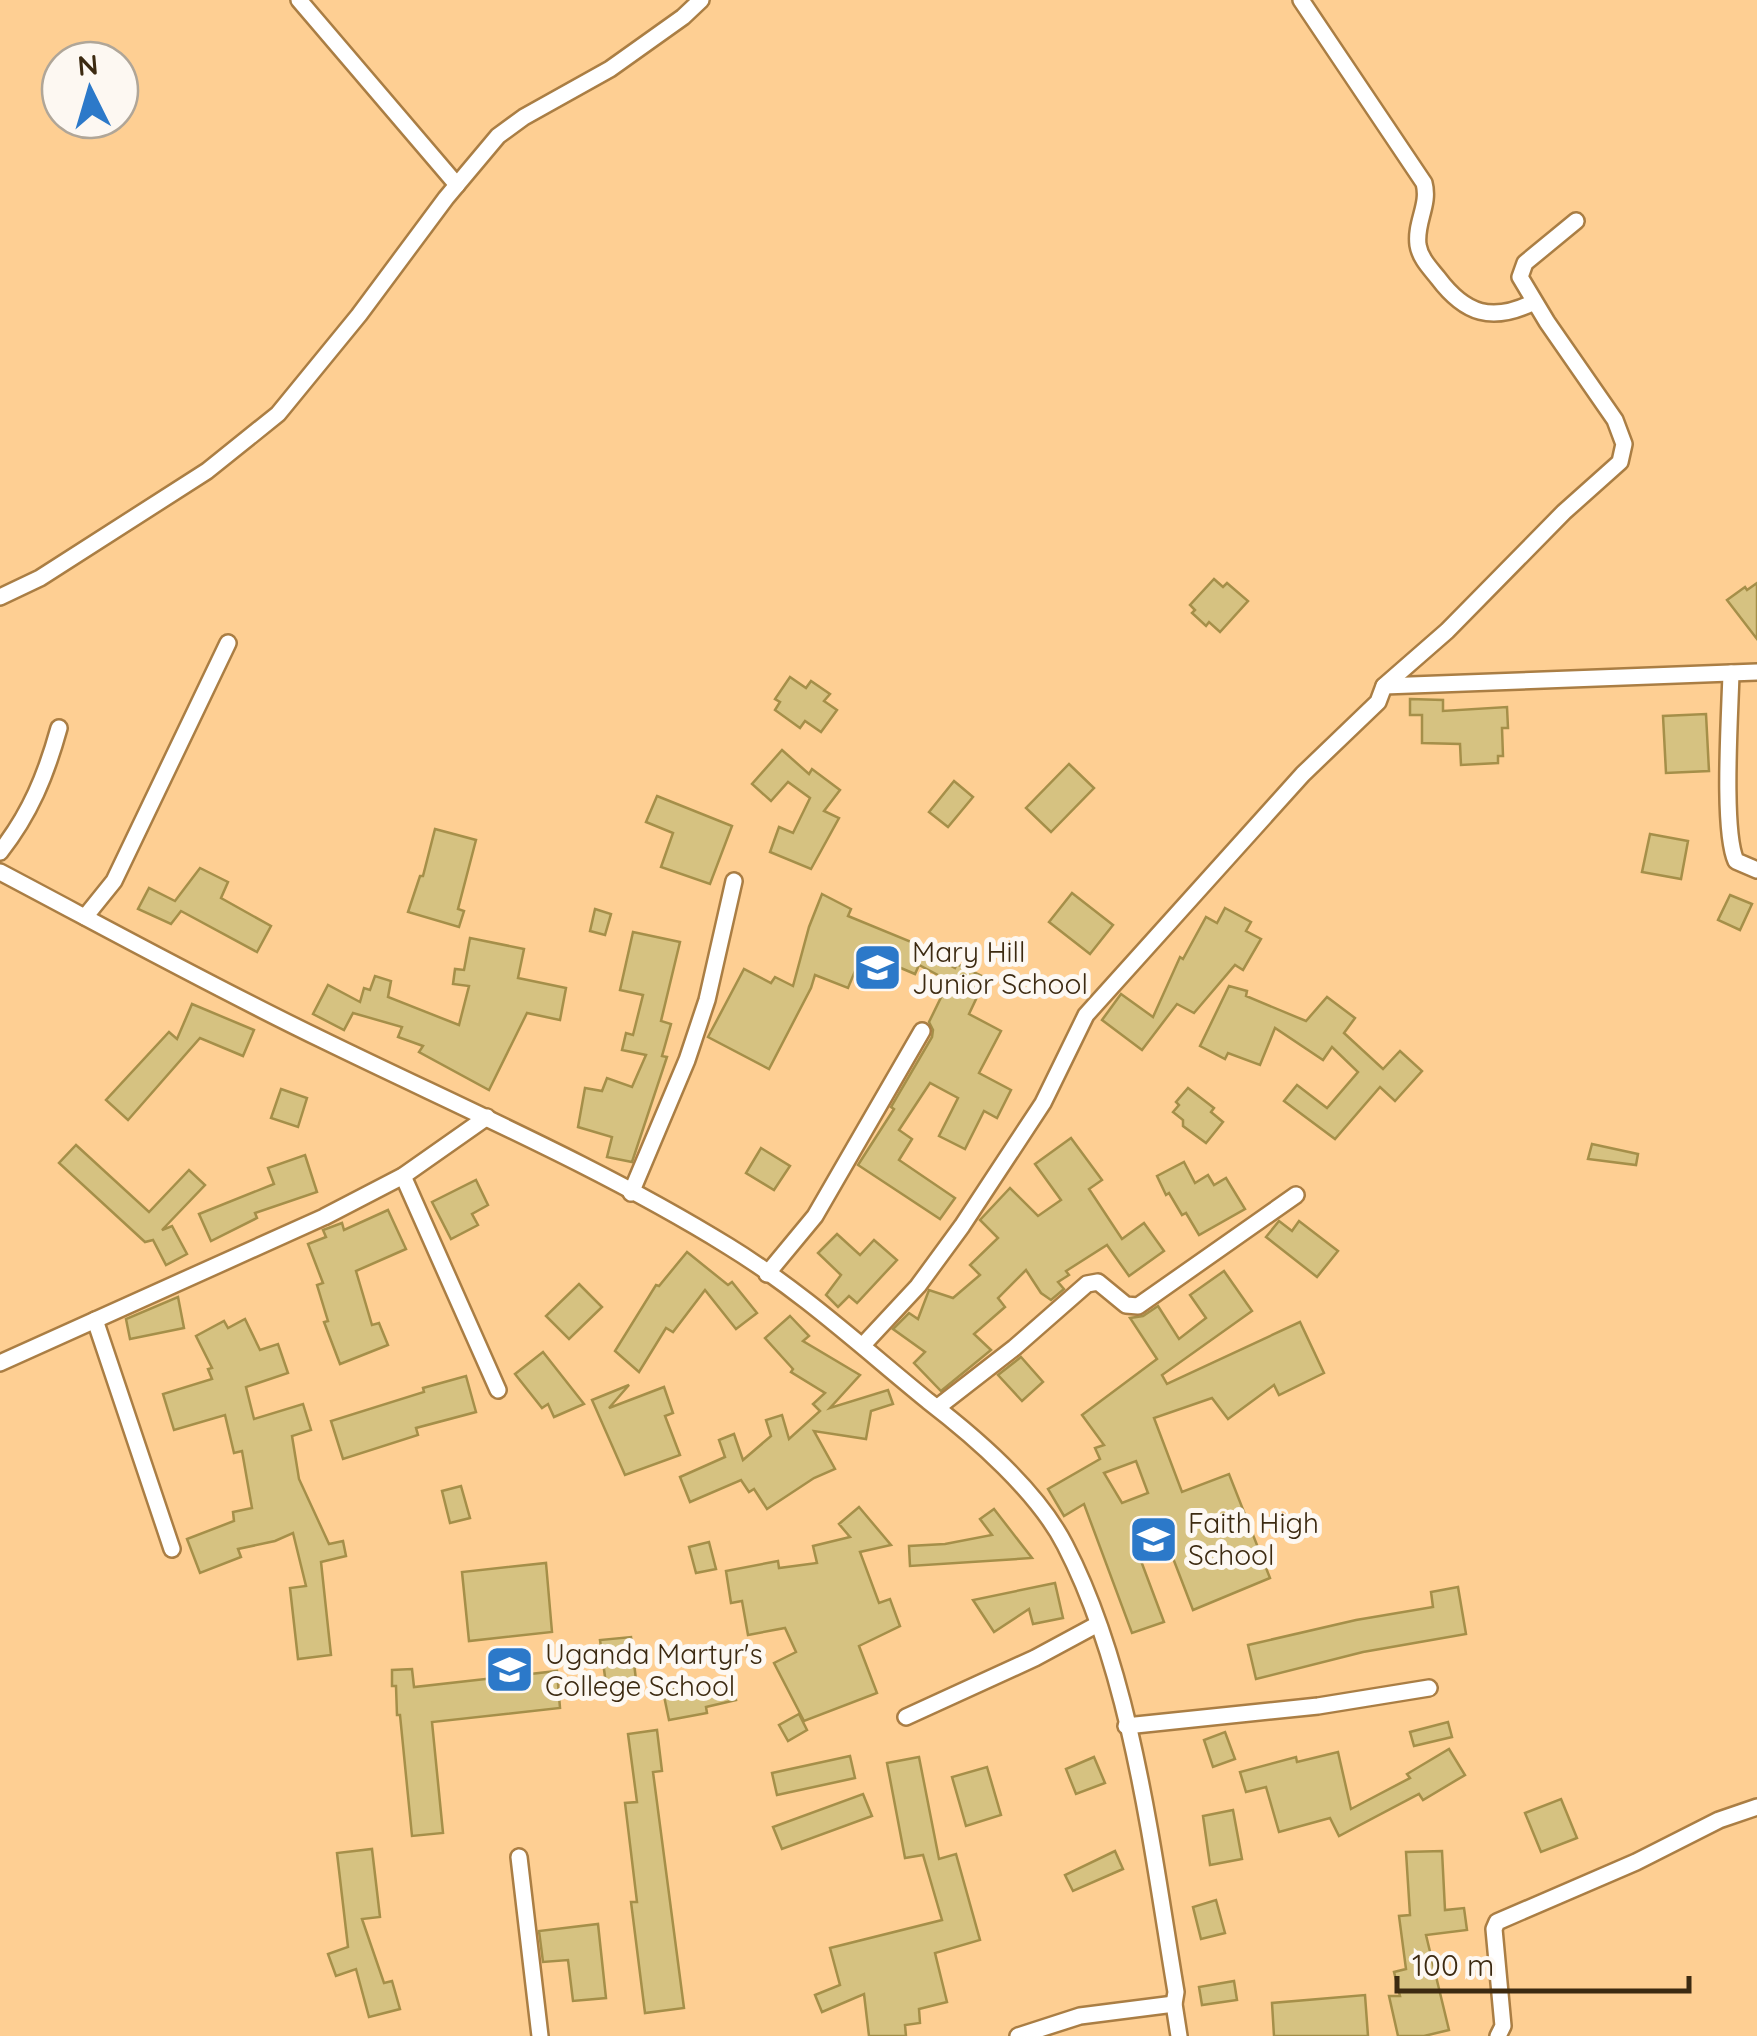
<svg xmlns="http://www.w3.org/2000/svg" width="1757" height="2036" font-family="Quicksand,sans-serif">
<rect width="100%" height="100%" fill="#fecf93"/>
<g fill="#d6c281" stroke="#a58f49" stroke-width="2.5" fill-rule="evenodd">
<path d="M1214 579 1223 587 1227 583 1248 601 1220 632 1209 622 1206 626 1192 613 1195 610 1190 605Z"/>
<path d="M1757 583V639L1727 600 1745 587 1747 590Z"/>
<path d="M790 677 806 688 811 681 830 694 824 701 837 710 821 732 805 721 800 728 775 710 780 702 775 699Z"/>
<path d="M1410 699 1443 700V711L1507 707 1508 728H1502L1503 756H1498V763L1461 765 1460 744 1422 743V715H1410Z"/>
<path d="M1706 714 1709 771 1666 773 1663 716Z"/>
<path d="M782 750 809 774 812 769 840 790 824 811 839 818 811 869 770 852 779 827 793 833 810 798 788 782 771 801 752 784Z"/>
<path d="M1069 764 1094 788 1051 832 1026 808Z"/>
<path d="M954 781 973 797 948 827 929 812Z"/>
<path d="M657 796 732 826 710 884 661 867 673 833 646 822Z"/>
<path d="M435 829 476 840 458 909 464 911 459 927 408 912 420 876H423Z"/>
<path d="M1650 834 1688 841 1681 879 1642 872Z"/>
<path d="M200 868 228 882 221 898 271 926 257 952 181 911 171 924 138 909 149 888 175 901Z"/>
<path d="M1072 893 1113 925 1090 954 1049 922Z"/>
<path d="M822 894 851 909 848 916 926 948 924 951 955 968 957 964 986 978 969 1014 1001 1031 979 1073 1011 1090 997 1118 984 1111 965 1149 939 1136 958 1098 930 1083 899 1130 912 1139 899 1160 955 1198 940 1219 858 1165 894 1109 891 1107 932 1037 933 1030 929 1022 949 981 919 965 915 974 863 952 848 988 815 975 811 988 769 1069 708 1037 744 969 771 983 775 977 793 986 809 927Z"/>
<path d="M1730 895 1752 904 1740 930 1718 920Z"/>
<path d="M1225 908 1251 922 1246 931 1261 939 1243 970 1235 965 1194 1013 1177 1004 1142 1050 1102 1020 1121 994 1153 1017 1180 957 1183 959 1206 917 1217 923Z"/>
<path d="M595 909 611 914 605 935 590 931Z"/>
<path d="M633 932 680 942 661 1021 671 1024 662 1056 667 1057 632 1162 607 1157 612 1137 578 1127 585 1088 602 1091 607 1078 632 1087 646 1055 622 1050 626 1033 633 1035 643 995 620 990Z"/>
<path d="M470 938 524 949 518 978 566 988 560 1020 527 1013 489 1090 419 1052 423 1046 398 1037 402 1027 353 1013 344 1030 313 1014 328 985 360 1002 364 988 370 990 375 976 391 981 388 997 459 1025 469 986 453 984 455 969 464 970Z"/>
<path d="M1229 986 1247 991 1246 996 1306 1021 1327 997 1355 1018 1344 1033 1383 1069 1400 1051 1422 1071 1395 1101 1380 1087 1335 1139 1284 1101 1297 1085 1327 1108 1358 1072 1332 1047 1323 1060 1275 1028 1260 1065 1228 1053 1225 1059 1200 1046Z"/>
<path d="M192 1004 254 1030 243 1056 200 1038 128 1120 106 1100 169 1032 177 1039Z"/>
<path d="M1188 1088 1214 1108 1211 1112 1223 1122 1206 1143 1183 1126V1120L1173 1112 1179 1105 1176 1102Z"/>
<path d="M281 1089 307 1098 298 1127 271 1118Z"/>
<path d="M1071 1138 1102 1180 1089 1189 1122 1239 1144 1223 1164 1251 1129 1276 1107 1245 1066 1271 1069 1275 1058 1282 1064 1289 1051 1300 1041 1293 1026 1270 998 1298 1005 1307 974 1334 991 1350 941 1391 914 1363 925 1352 893 1329 909 1313 918 1319 929 1290 953 1298 980 1275 970 1265 998 1238 980 1220 1010 1188 1038 1216 1061 1200 1035 1164Z"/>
<path d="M1592 1144 1638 1154 1636 1165 1588 1159Z"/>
<path d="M76 1145 149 1212 189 1170 205 1185 162 1230 172 1226 187 1254 166 1265 153 1240 145 1242 59 1163Z"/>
<path d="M761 1148 790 1166 774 1190 746 1173Z"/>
<path d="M305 1155 317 1192 255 1213 257 1218 211 1241 199 1214 274 1184 268 1168Z"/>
<path d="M1184 1162 1195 1183 1208 1175 1214 1185 1226 1178 1245 1209 1199 1235 1186 1213 1182 1215 1169 1193 1166 1195 1157 1176Z"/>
<path d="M476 1180 488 1205 472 1214 478 1225 451 1239 432 1202Z"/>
<path d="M388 1210 406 1249 356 1271 372 1325 379 1323 388 1345 340 1364 324 1322 328 1321 317 1285 323 1283 308 1244 326 1237 323 1230 342 1223 344 1230Z"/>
<path d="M1279 1221 1292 1231 1299 1221 1338 1251 1317 1277 1266 1237Z"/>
<path d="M837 1234 860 1255 874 1240 897 1260 857 1303 849 1296 838 1307 826 1295 841 1275 818 1253Z"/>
<path d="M687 1252 728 1285 732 1282 757 1313 736 1329 705 1290 673 1332 666 1328 639 1372 615 1351 656 1285 659 1286Z"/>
<path d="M1224 1271 1252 1311 1162 1375 1167 1384 1300 1322 1324 1373 1279 1395 1274 1385 1228 1419 1212 1398 1154 1418 1182 1492 1229 1474 1270 1578 1193 1610 1161 1527 1132 1537 1164 1622 1132 1633 1084 1504 1064 1516 1048 1489 1100 1459 1095 1448 1104 1445 1082 1415 1157 1359 1130 1318 1143 1316 1158 1306 1179 1339 1206 1318 1190 1295ZM1136 1461 1148 1493 1122 1503 1104 1473Z"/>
<path d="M579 1284 602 1307 569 1339 546 1316Z"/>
<path d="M178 1297 184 1328 130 1339 126 1319Z"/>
<path d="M790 1316 809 1336 803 1341 860 1375 830 1408 888 1390 893 1404 871 1411 866 1439 814 1431 835 1469 814 1478 767 1509 754 1489 749 1492 741 1480 690 1502 680 1477 725 1457 719 1440 734 1434 743 1460 771 1436 766 1420 782 1415 789 1439 820 1411 813 1404 825 1393 791 1372 793 1369 765 1338Z"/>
<path d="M245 1319 260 1350 278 1344 288 1373 246 1387 254 1419 303 1404 311 1430 292 1436 299 1479 329 1544 343 1541 346 1556 321 1562 331 1655 298 1659 290 1588 306 1586 293 1533 275 1541 238 1549 241 1557 200 1573 187 1539 234 1521 233 1512 252 1508 242 1451 234 1453 225 1415 174 1430 163 1394 212 1379 208 1369 212 1368 196 1336 224 1321 228 1328Z"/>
<path d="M543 1352 584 1404 554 1417 548 1404 542 1408 515 1374Z"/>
<path d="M1021 1357 1043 1382 1022 1401 998 1375Z"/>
<path d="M466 1376 476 1412 416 1428 418 1435 343 1459 331 1421 424 1392 423 1388Z"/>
<path d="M629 1385 609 1408 664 1387 673 1413 665 1416 680 1455 625 1475 592 1400Z"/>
<path d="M461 1486 470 1518 450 1523 442 1491Z"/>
<path d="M859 1507 891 1545 860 1552 879 1603 890 1599 900 1626 859 1646 877 1693 804 1721 774 1663 796 1652 785 1628 748 1635 742 1601 731 1603 726 1571 778 1561 779 1568 817 1563 813 1546 850 1537 839 1524Z"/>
<path d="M994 1509 1032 1558 910 1566 909 1546 945 1544 992 1535 980 1519Z"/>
<path d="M709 1542 716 1569 696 1573 689 1547Z"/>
<path d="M546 1563 552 1632 469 1641 462 1572Z"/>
<path d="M1055 1583 1063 1618 1033 1624 1029 1609 994 1632 973 1600Z"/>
<path d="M1458 1587 1466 1634 1363 1652 1256 1679 1248 1645 1356 1620 1433 1607 1431 1592Z"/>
<path d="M631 1637 636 1680 606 1684 600 1640Z"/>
<path d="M412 1669 414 1687 557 1671 560 1708 432 1722 443 1833 412 1836 400 1715H397L396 1686H392V1670Z"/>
<path d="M723 1680H732L736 1700 706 1707 707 1713 669 1720 663 1691Z"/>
<path d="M799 1714 807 1730 788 1741 779 1725Z"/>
<path d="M1448 1722 1452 1737 1414 1746 1410 1732Z"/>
<path d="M657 1730 662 1771 653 1772 684 2008 645 2013 631 1902H637L625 1803 637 1802 628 1734Z"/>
<path d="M1225 1732 1235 1759 1213 1767 1204 1740Z"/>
<path d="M1449 1749 1465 1775 1423 1800 1419 1794 1339 1836 1330 1818 1279 1832 1266 1787 1246 1792 1240 1772 1296 1757 1297 1762 1338 1752 1351 1809 1410 1778 1407 1774Z"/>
<path d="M850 1756 855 1778 777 1795 772 1773Z"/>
<path d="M919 1757 939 1859 956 1854 980 1940 935 1953 947 2002 919 2009 920 2023 905 2025 906 2036H869L864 1994 822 2012 815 1995 840 1985 830 1948 942 1920 923 1855 905 1858 887 1763Z"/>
<path d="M1094 1757 1105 1783 1076 1794 1066 1769Z"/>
<path d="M987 1767 1001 1815 966 1826 952 1777Z"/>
<path d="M863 1794 872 1816 782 1849 773 1827Z"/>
<path d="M1561 1799 1577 1838 1541 1852 1525 1813Z"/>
<path d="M1233 1810 1242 1859 1210 1865 1203 1816Z"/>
<path d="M372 1849 380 1917 362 1919 384 1983 392 1981 400 2009 369 2017 356 1969 336 1976 328 1954 348 1947 337 1853Z"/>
<path d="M1115 1851 1123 1869 1073 1891 1065 1875Z"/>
<path d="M1442 1851 1445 1910 1464 1908 1467 1930 1426 1935 1449 2030 1424 2036H1398L1389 1996H1400L1394 1972 1406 1969 1399 1916 1410 1915 1406 1852Z"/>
<path d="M1216 1900 1225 1933 1201 1939 1193 1907Z"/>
<path d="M598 1924 606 1998 573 2001 568 1960 543 1962 539 1931Z"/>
<path d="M1234 1981 1237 2000 1202 2005 1199 1987Z"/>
<path d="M1365 1995 1368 2036H1274L1272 2003Z"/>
</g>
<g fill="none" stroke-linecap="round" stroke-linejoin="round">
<defs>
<g id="minor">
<path d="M299 0 457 185"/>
<path d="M1301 0 1424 183C1430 205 1415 222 1418 245 1420 258 1430 268 1438 278 1465 314 1492 323 1534 302"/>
<path d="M0 597 40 578 207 471 278 414 359 315 446 198 498 136 524 117 610 69 683 17 701 0"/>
<path d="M1731 673C1730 713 1722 831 1736 861L1757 870"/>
<path d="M1384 686 1757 672"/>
<path d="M0 852C30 814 46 775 59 728"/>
<path d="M0 872C108 929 215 988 325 1041 460 1107 600 1167 728 1246 800 1290 863 1348 928 1401 975 1437 1038 1492 1065 1545 1132 1674 1152 1849 1176 1992L1174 2004 1179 2036"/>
<path d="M85 917 114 881 228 643"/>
<path d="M403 1176 498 1390"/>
<path d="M631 1193 687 1060 707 1000 734 881"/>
<path d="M767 1274 815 1216 922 1031"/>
<path d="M95 1320 172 1549"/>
<path d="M863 1345 918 1286 962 1226 1043 1103 1086 1015 1303 774 1378 702 1384 686 1447 631 1564 512 1620 462 1624 444 1615 420 1547 322 1520 277 1525 263 1576 221"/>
<path d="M0 1363 324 1217 403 1176 487 1117"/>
<path d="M938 1407 1014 1348 1087 1284 1098 1282 1126 1305 1138 1306 1296 1195"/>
<path d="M906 1717 1035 1658 1098 1624"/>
<path d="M1126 1726 1318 1706 1429 1688"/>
<path d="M519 1857 540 2036"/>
<path d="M1018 2036 1080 2016 1174 2004"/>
<path d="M1498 2036 1503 2026 1494 1929 1497 1922 1636 1862 1719 1820 1757 1807"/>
</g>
</defs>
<use href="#minor" stroke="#aa7e44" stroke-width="20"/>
<use href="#minor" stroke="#fff" stroke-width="15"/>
</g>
<defs>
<symbol id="school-square" viewBox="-11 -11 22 22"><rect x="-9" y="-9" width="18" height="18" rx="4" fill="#2c79c9" stroke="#fdf8f2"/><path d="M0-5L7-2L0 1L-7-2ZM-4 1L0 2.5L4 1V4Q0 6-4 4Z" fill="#fff"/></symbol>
</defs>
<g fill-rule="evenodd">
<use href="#school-square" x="850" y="940" width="55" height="55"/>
<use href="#school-square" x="1126" y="1512" width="55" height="55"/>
<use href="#school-square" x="482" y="1642" width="55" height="55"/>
</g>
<g text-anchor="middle" stroke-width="10" stroke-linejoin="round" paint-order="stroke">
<g font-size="28" fill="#3c2a11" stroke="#fdf8f2" text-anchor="start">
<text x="912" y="962">Mary Hill<tspan x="912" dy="32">Junior School</tspan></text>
<text x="1188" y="1533">Faith High<tspan x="1188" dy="32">School</tspan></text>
<text x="545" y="1664">Uganda Martyr's<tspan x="545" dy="32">College School</tspan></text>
</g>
</g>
<g transform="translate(90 90) rotate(355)"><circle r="48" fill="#fdf8f2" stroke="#b0a698" stroke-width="2.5"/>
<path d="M0-8L18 38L0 25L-18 38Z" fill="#2c79c9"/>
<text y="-15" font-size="28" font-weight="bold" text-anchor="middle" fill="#3c2a11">N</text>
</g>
<path d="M1397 1976v15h292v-15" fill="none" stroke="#3c2a11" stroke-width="5"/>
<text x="1412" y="1976" font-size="30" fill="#3c2a11" stroke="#fdf8f2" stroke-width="8" paint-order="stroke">100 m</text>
</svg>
